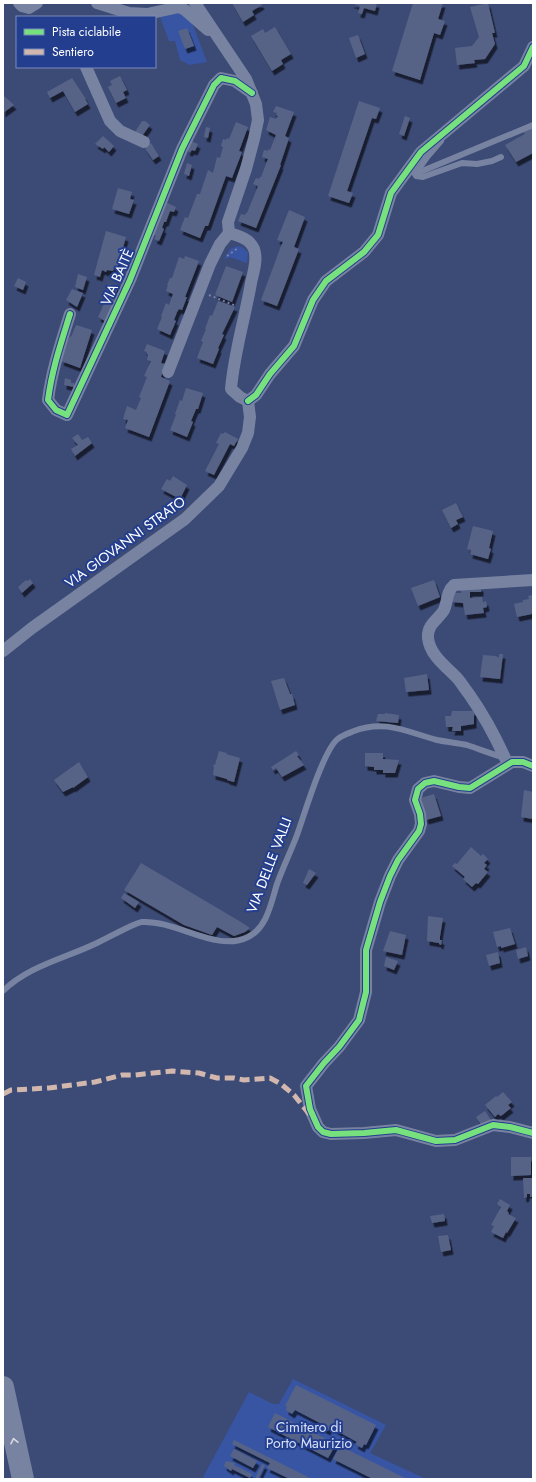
<svg xmlns="http://www.w3.org/2000/svg" width="536" height="1482" font-family="Jost,sans-serif">
<defs>
<filter id="shadow"><feDropShadow dx="2.5" dy="4.5" stdDeviation="0" flood-color="#0009"/></filter>
</defs>
<rect width="100%" height="100%" fill="#3c4a76"/>
<g fill="#3855a4">
<path d="M177 11 192 23 207 62 190 65 180 60 175 41H169L160 17Z"/>
<path d="M238 246 242 247 248 252 247 263 230 257 224 259 230 249Z"/>
<path d="M293 1379 386 1425 370 1453 426 1479H202L249 1392 273 1404H279Z"/>
</g>
<g fill="#576386" filter="url(#shadow)">
<path d="M232 3H261L262 5 252 11 254 15 243 22Z"/>
<path d="M350 3H377L375 11 364 8 362 14 358 13 360 6Z"/>
<path d="M413 3H443L438 19 445 21 440 35 434 33 420 80 392 71Z"/>
<path d="M488 3 495 33H492L495 44 485 59 474 60 475 63 457 65 455 48 472 46 479 37 470 7Z"/>
<path d="M275 27 291 54 281 60 283 64 272 71 251 36 263 29 265 33Z"/>
<path d="M187 28 194 46 185 49 178 31Z"/>
<path d="M358 35 365 54 356 58 349 38Z"/>
<path d="M120 76 127 90 123 92 126 98 116 103 108 87 112 85 110 81Z"/>
<path d="M72 78 86 99H85L88 104 75 112 63 91 50 98 47 92Z"/>
<path d="M3 95 14 105 3 113Z"/>
<path d="M359 101 380 108 376 119 372 118 347 191 353 193 349 203 328 196Z"/>
<path d="M276 106 294 112 285 136 289 138 280 165H281L256 228 238 221 241 214 245 215 246 213H247L258 186 253 184 256 178 259 179 260 177H261L268 159 262 157 264 150 268 151V149L270 150 276 135 266 130 270 117 276 119 278 116 276 115 277 113 273 112Z"/>
<path d="M405 116 410 118 404 136 399 134Z"/>
<path d="M142 121H145L150 125 142 136 135 132Z"/>
<path d="M236 122 248 127 239 151 242 152 232 178 226 176 208 226H205L200 238 180 230 185 217 188 218 197 194H200L208 170 213 173 217 157 220 158 223 147 221 146 223 139 226 140 227 138 229 139Z"/>
<path d="M533 126V153L516 162 505 145 525 134 523 131Z"/>
<path d="M206 127 210 128 208 138 204 137Z"/>
<path d="M103 136 114 146 109 152 104 147 103 149 95 144Z"/>
<path d="M191 141 198 144 195 151 192 150 190 152 187 151Z"/>
<path d="M151 143 159 156 153 160 145 148Z"/>
<path d="M187 163 192 165 189 176 184 174Z"/>
<path d="M118 188 132 192 130 199 134 200 129 214 112 209Z"/>
<path d="M165 202 176 207 174 212 170 211 166 222H164L162 228 164 229 159 241 154 239 156 236 154 235Z"/>
<path d="M289 210 305 217 294 247 299 249 277 306 261 300 281 246 283 242 277 240Z"/>
<path d="M106 231 126 237 117 269 114 268 113 271 107 270 106 272 102 270 100 277 94 275Z"/>
<path d="M185 256 199 261 185 297H187L182 310 179 309 177 312 174 320 176 321 170 335 157 329 162 317 161 316 166 303 169 305 173 294 166 291 168 285H167L170 278H172L179 257 184 259Z"/>
<path d="M226 266 243 272 232 302 215 295Z"/>
<path d="M78 274 87 277 83 290 75 287Z"/>
<path d="M18 278 26 282 23 290 14 286Z"/>
<path d="M108 284 118 286 112 306 105 321 98 317 104 304Z"/>
<path d="M72 289 83 293 77 307 66 300Z"/>
<path d="M218 301 235 307 222 334 224 335 218 348 219 349 213 364 197 358 203 342 201 341 206 329H205L210 315 212 316Z"/>
<path d="M76 325 92 330 80 368 61 361 67 343 70 336 71 337Z"/>
<path d="M147 344 165 351 161 363 165 364 161 377 170 381 149 437 125 428 128 420 123 419 127 406 136 410 141 398 139 397 147 377 144 376 151 361 147 360 148 355 147 354V352L144 351Z"/>
<path d="M65 378 71 380V383H74V387L64 385Z"/>
<path d="M186 388 203 393 198 409H196L191 421 193 422 187 437 170 430 176 415 175 414 180 400 182 401Z"/>
<path d="M225 432 238 439 234 446 230 444 214 475 205 471 219 444 216 443 221 433 223 434Z"/>
<path d="M78 434 82 440 88 437 92 443 75 456 71 449 78 445 72 438Z"/>
<path d="M173 476 187 485 180 499 161 489 167 479 170 481Z"/>
<path d="M456 503 463 517 456 520 458 524 451 528 442 510Z"/>
<path d="M473 526 493 531 489 548 491 549 488 559 470 554 471 550 467 549Z"/>
<path d="M30 579 33 583 22 593 18 587 26 580 28 581Z"/>
<path d="M434 580 440 597 418 606 411 588Z"/>
<path d="M461 587H481V592H470V598L482 597 483 602 486 601 487 607 483 608 484 613 465 615 463 603 452 602V593H461Z"/>
<path d="M533 595V613H531L532 614 517 617 514 604 523 602V600L529 599 528 596Z"/>
<path d="M499 654H503L500 679 480 677 483 655 496 656 499 658Z"/>
<path d="M427 674 429 690 406 692 404 678Z"/>
<path d="M284 678 290 694H292L295 705 280 710 271 681Z"/>
<path d="M452 711H474V724L461 726V731H452L453 727H446L445 716H451Z"/>
<path d="M385 713 399 715 398 723 376 721 378 714H385Z"/>
<path d="M219 751 227 753 226 754 240 758 234 782 227 780V779L213 775 214 767H213L214 764 215 765Z"/>
<path d="M296 751 299 755 297 756 304 765 282 777 276 768 273 770 271 767Z"/>
<path d="M365 753H383V759L399 760 395 773H383V770H374V767L365 766Z"/>
<path d="M79 762 88 777 73 788V787L63 792 54 780Z"/>
<path d="M524 790 533 792V819L521 817Z"/>
<path d="M434 794 441 816 426 820 421 798Z"/>
<path d="M471 847 481 856 483 854 488 859 484 863 487 865 484 869 488 872 478 884 476 883 472 887 463 879 465 877 452 866 455 863 457 864Z"/>
<path d="M141 863 241 922 250 928 245 932 234 936 217 927 212 935 184 925 124 890Z"/>
<path d="M309 869 316 873 307 885 303 883Z"/>
<path d="M124 893 139 902 135 908 121 898Z"/>
<path d="M428 916 443 918 440 936V940H442L441 945 439 944V943L427 941Z"/>
<path d="M510 928 515 944 501 948V946L497 947 493 932Z"/>
<path d="M390 931 406 935 402 955 383 951Z"/>
<path d="M526 947 528 956 518 959 516 950Z"/>
<path d="M498 952 500 963 489 966 486 955Z"/>
<path d="M386 957 398 961 394 970 384 966Z"/>
<path d="M503 1092 512 1102 508 1105 511 1108 501 1116 498 1114 495 1117 485 1105 496 1096 497 1097Z"/>
<path d="M485 1111 491 1120 482 1126 476 1117Z"/>
<path d="M511 1157H531V1175L511 1176Z"/>
<path d="M523 1178H533V1197H530V1194H527V1197L524 1198Z"/>
<path d="M500 1199 510 1205 507 1211 509 1213 508 1214 516 1218 507 1233 506 1232 503 1238 491 1232 494 1226 491 1225 501 1207 497 1204Z"/>
<path d="M444 1214 445 1221 432 1223 430 1216Z"/>
<path d="M448 1235 451 1250 441 1252 438 1236Z"/>
<path d="M296 1385 376 1425 366 1445 364 1444 362 1448 355 1444 357 1442 330 1427 328 1431 320 1427 322 1424 295 1410 292 1414 286 1410 287 1406H285Z"/>
<path d="M275 1413 336 1444 328 1458 268 1427Z"/>
<path d="M234 1440 312 1479H290L267 1468 270 1463 232 1444Z"/>
<path d="M340 1446 407 1479H373L333 1459Z"/>
<path d="M234 1449 257 1461 253 1468 230 1456Z"/>
<path d="M226 1461 235 1463 234 1465 252 1474 250 1478 232 1469 231 1471 224 1466Z"/>
<path d="M262 1464 265 1465 258 1479H255Z"/>
</g>
<g fill="none" stroke-linecap="round" stroke-linejoin="round">
<g stroke="#7883a1" stroke-width="2" stroke-dasharray="2 3" stroke-linecap="butt">
<path d="M227 256 238 248"/>
<path d="M209 295 236 306"/>
</g>
<g stroke="#7883a1" stroke-width="6">
<path d="M441 141 428 156 415 174 416 176 423 177 462 163 477 164 492 161 501 157"/>
<path d="M415 174 533 125"/>
<path d="M3 991C28 966 66 958 97 943 106 939 134 923 142 922 177 920 217 953 248 937 267 928 271 903 277 884 283 867 291 851 297 835 304 816 324 747 339 738 343 735 349 733 354 731 385 719 407 732 437 740 447 742 457 743 467 745 479 749 492 754 505 758"/>
</g>
<g stroke="#7883a1" stroke-width="12">
<path d="M19 3 22 6 29 8 37 3"/>
<path d="M97 3 129 13 147 14 179 7 185 10 208 30"/>
<path d="M195 3 246 79 256 104 258 120 254 139 246 169 228 222 229 233C239 236 250 239 254 249 258 260 253 273 251 283 245 318 234 353 231 389L240 397 248 401"/>
<path d="M86 67 110 121 120 131 144 142"/>
<path d="M70 314C61 343 52 369 48 400L56 410 67 415 130 280 182 149 214 85 221 78 235 81 252 93"/>
<path d="M168 372 210 264 220 244 229 233"/>
<path d="M248 401 256 395 270 374 294 346 313 300 326 281 364 252 378 235 391 193 421 152 524 66 533 47"/>
<path d="M3 651 32 628 185 519 219 486 242 448 248 433 250 417 248 401"/>
<path d="M505 758C495 736 483 714 469 694 465 689 462 684 458 679 447 667 430 656 428 638 427 624 438 620 444 610 448 601 446 592 454 585L533 580"/>
<path d="M533 766 523 762H512L470 788 459 787 434 781 425 783 418 789 415 800 420 814 421 824 419 831 398 860 390 876 380 902 366 950V992L359 1020 339 1047 324 1063 306 1086 310 1109 318 1127 323 1132 331 1134 364 1133 396 1130 436 1141 455 1140 493 1125 510 1127 533 1133"/>
</g>
<path stroke="#7883a1" stroke-width="22" d="M3 1387 23 1479"/>
<path stroke="#d1b7ad" stroke-width="5" stroke-dasharray="10 5" stroke-linecap="butt" d="M3 1094 11 1090 49 1088 95 1082 122 1075H135L172 1071 184 1072 199 1073 217 1078H234L244 1080 270 1078 281 1084 294 1095 310 1115"/>
<defs>
<g id="cycleway">
<path d="M70 314C61 343 52 369 48 400L56 410 67 415 130 280 182 149 214 85 221 78 235 81 252 93"/>
<path d="M248 401 256 395 270 374 294 346 313 300 326 281 364 252 378 235 391 193 421 152 524 66 533 47"/>
<path d="M533 766 523 762H512L470 788 459 787 434 781 425 783 418 789 415 800 420 814 421 824 419 831 398 860 390 876 380 902 366 950V992L359 1020 339 1047 324 1063 306 1086 310 1109 318 1127 323 1132 331 1134 364 1133 396 1130 436 1141 455 1140 493 1125 510 1127 533 1133"/>
</g>
</defs>
<use href="#cycleway" stroke="#233e8e" stroke-width="8"/>
<use href="#cycleway" stroke="#77e17e" stroke-width="6"/>
</g>
<defs><path id="oneway-chevron" d="M-2-3.5L2.5 0L-2 3.5" fill="none" stroke-width="1.6" stroke-linecap="round" stroke-linejoin="round"/></defs>
<use stroke="#d6dae3" href="#oneway-chevron" transform="translate(14 1441) rotate(-102)"/>
<g text-anchor="middle" stroke-width="4" stroke-linejoin="round" paint-order="stroke">
<g font-size="14" fill="#fff" stroke="#233e8e">
<text transform="translate(117 277) rotate(-66)" y="5">VIA BAITÈ</text>
<text transform="translate(125 542) rotate(-36)" y="5">VIA GIOVANNI STRATO</text>
<text transform="translate(269 865) rotate(-69)" y="5">VIA DELLE VALLI</text>
</g>
<g font-size="14" fill="#d7e0f9" stroke="#233e8e">
<text x="309" y="1432">Cimitero di<tspan x="309" dy="16">Porto Maurizio</tspan></text>
</g>
</g>
<rect width="536" height="1482" fill="none" stroke="#ffffff" stroke-width="8"/>
<rect x="16" y="16" width="140" height="52" fill="#233e8e" stroke="#7b8bbb"/>
<rect x="24" y="29" width="20" height="6" fill="#77e17e" stroke="#7b8bbb"/>
<text x="52" y="36" font-size="12" fill="#ffffff">Pista ciclabile</text>
<rect x="24" y="49" width="20" height="6" fill="#d1b7ad" stroke="#7b8bbb"/>
<text x="52" y="56" font-size="12" fill="#ffffff">Sentiero</text>
</svg>
